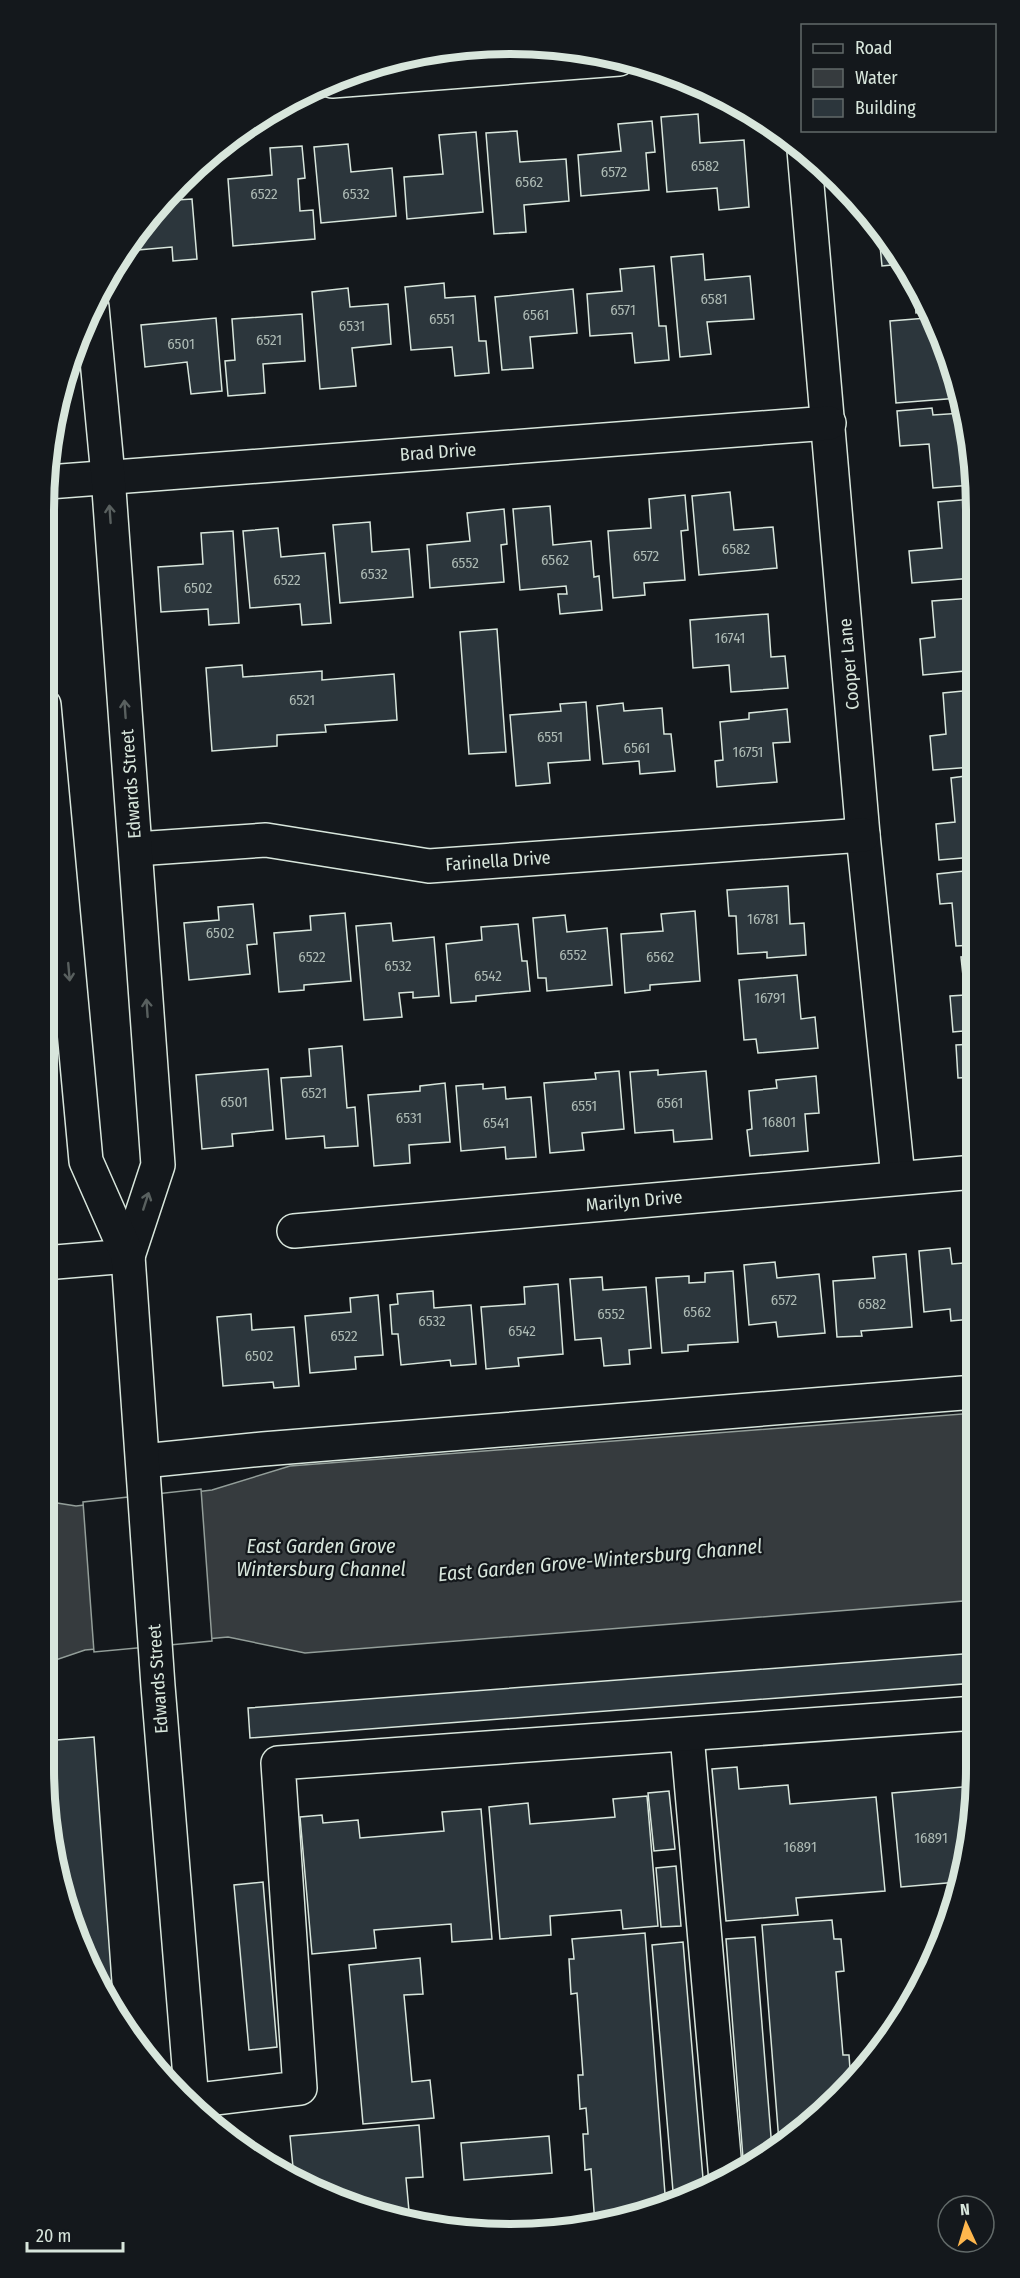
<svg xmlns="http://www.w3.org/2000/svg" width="1020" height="2278" font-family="'Fira Sans Condensed',sans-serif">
<rect width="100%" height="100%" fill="#14181c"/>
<path fill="#363b3e" stroke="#939e99" stroke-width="1.5" d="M975 1413 976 1600 305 1653 228 1637 85 1650 44 1664V1501L76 1506 212 1490 290 1466Z"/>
<path fill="#14181c" stroke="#939e99" stroke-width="1.5" d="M201 1489 212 1641 94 1652 83 1502Z"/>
<g fill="#2c363c" stroke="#d8e6dc" stroke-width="1.5">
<path d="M698 114 700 143 744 140 749 207 719 210 717 188 667 192 661 117Z"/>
<path d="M652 121 655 152 646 153 649 190 581 196 578 155 621 151 618 124Z"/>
<path d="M517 131 520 162 566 159 569 201 524 205 526 232 494 234 486 133Z"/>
<path d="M476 132 483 212 407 219 404 177 443 174 439 135Z"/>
<path d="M348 144 351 172 392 168 396 216 321 223 314 147Z"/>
<path d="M302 146 305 178 298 179 300 211 313 210 315 239 233 246 228 179 272 175 270 148Z"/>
<path d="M192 199 197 259 173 261 172 247 125 251 161 201Z"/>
<path d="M879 235H885L902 264 882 266Z"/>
<path d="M703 254 705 280 750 276 754 319 707 322 711 354 680 357 671 257Z"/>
<path d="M654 266 659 326H666L669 360 635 363 632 333 590 336 587 294 622 291 620 269Z"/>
<path d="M444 283 445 298 475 296 479 341H486L489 373 455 376 452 347 411 350 405 287Z"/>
<path d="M914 284 929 311 916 313Z"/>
<path d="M348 288 350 307 388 304 391 344 352 348 356 386 320 389 312 292Z"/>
<path d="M573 289 577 333 530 337 533 368 502 370 495 297Z"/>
<path d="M302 314 305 361 263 364 265 393 228 396 225 361 235 360 232 319Z"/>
<path d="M216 318 222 391 191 394 187 362 145 367 141 325Z"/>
<path d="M927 318V323L936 322 941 331 959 398 896 403 890 321Z"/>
<path d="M932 408 933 415 963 413 972 449 973 485 933 488 929 444 900 446 897 411Z"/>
<path d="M730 492 734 530 773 527 777 568 699 575 692 496Z"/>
<path d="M685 495 688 530 681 531 685 580 644 583 645 595 613 598 608 531 651 528 649 499Z"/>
<path d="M973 499V578L912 583 909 551 942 548 938 502Z"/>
<path d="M550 506 553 545 591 541 594 577 599 576 602 610 560 614 558 594H567L566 586 520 590 513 509Z"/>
<path d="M504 509 507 544 501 545 504 582 430 588 427 545 470 541 467 513Z"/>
<path d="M370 522 372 552 409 549 413 597 340 603 333 525Z"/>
<path d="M278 528 281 557 325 553 331 623 302 625 300 604 250 608 243 531Z"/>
<path d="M233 531 239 623 209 625 208 609 161 612 158 567 203 564 201 533Z"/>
<path d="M973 598V663H964L965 671 923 675 920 639 935 637 932 601Z"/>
<path d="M768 614 771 657 785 656 788 688 731 692 729 665 693 668 690 620Z"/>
<path d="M497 629 506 752 469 754 460 632Z"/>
<path d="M242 665 243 677 322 671V680L394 674 397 720 325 725 326 732 277 735V746L212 751 206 668Z"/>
<path d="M973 690V767L933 770 930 736 946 734 943 693Z"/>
<path d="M586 702 590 760 548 763 550 783 516 786 510 715 561 711 560 704Z"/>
<path d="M623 703 624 711 662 708 664 734H671L675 771 640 774 639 761 603 764 597 706Z"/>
<path d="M787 709 790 742 773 743 777 782 717 787 715 761 723 760 720 722 749 719V713Z"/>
<path d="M973 775 974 857 939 860 936 824 955 822 951 778Z"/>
<path d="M974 870V945L956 946 952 903 940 904 937 874Z"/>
<path d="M788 886 790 924 804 923 806 955 767 958V952L738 954 736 916H729L727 890Z"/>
<path d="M253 904 257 944 247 945 250 974 189 980 184 923 219 920 218 907Z"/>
<path d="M695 911 700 981 650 985V990L625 993 621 934 663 931 661 914Z"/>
<path d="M345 913 351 981 304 985V990L279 992 274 933 311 930 310 916Z"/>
<path d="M565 915 567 932 607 928 612 985 547 991 546 978H538L533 918Z"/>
<path d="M391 923 393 941 434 937 439 996 413 998V992L399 993 402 1017 364 1020 356 926Z"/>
<path d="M518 924 522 961H527L530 991 476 996V1001L451 1003 446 944 482 940 481 927Z"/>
<path d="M974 956V1030L953 1032 950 996 965 995 961 957Z"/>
<path d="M797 975 801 1019 815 1017 818 1048 758 1053 756 1039 744 1040 739 980Z"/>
<path d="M974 1044V1077L958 1078 956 1045Z"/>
<path d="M342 1046 347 1108 355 1107 358 1146 325 1148 324 1136 286 1139 281 1078 311 1076 309 1049Z"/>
<path d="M268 1069 273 1130 232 1134 233 1146 202 1149 196 1075Z"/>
<path d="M658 1070V1075L706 1071 712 1139 674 1142 673 1130 635 1133 630 1072Z"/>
<path d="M619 1071 624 1129 582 1133 584 1150 550 1153 544 1083 596 1079 595 1073Z"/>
<path d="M816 1076 819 1113 805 1114 808 1151 750 1156 747 1130 752 1129 749 1091 777 1088 776 1080Z"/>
<path d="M445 1083 450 1142 409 1145 410 1163 374 1166 368 1095 420 1091V1086Z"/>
<path d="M483 1084V1089L505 1087 506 1099 531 1097 536 1157 506 1159 505 1147 461 1151 456 1086Z"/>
<path d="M950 1248 952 1264 975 1262V1326H973L972 1319 951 1321 950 1309 924 1312 919 1251Z"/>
<path d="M906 1254 912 1327 861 1331 862 1336 837 1337 833 1281 875 1278 873 1257Z"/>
<path d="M775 1262 777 1278 819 1274 825 1333 778 1337 776 1322 749 1325 744 1265Z"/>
<path d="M733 1271 738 1342 688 1345V1351L662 1353 656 1278 689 1276V1283L705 1282V1273Z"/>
<path d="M602 1277 603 1290 646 1287 651 1348 629 1350 630 1364 604 1366 601 1338 575 1340 570 1279Z"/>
<path d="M558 1284 563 1354 518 1358 519 1366 486 1369 481 1307 525 1304 524 1287Z"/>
<path d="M433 1291 434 1308 471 1305 476 1364 451 1366 450 1360 401 1365 398 1334H392L390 1305 398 1304 397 1294Z"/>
<path d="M378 1295 383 1355 355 1357 356 1369 310 1373 305 1316 351 1312 350 1298Z"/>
<path d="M251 1314 252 1330 294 1327 299 1386 274 1388 273 1382 223 1386 217 1317Z"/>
<path d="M44 1343 49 1402 44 1403Z"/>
<path d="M976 1653V1683L250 1738 248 1708Z"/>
<path d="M94 1737 114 2013 106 2001 68 1918 44 1768V1741Z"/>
<path d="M737 1767 739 1789 788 1785 790 1804 876 1797 885 1891 796 1898 798 1915 726 1921 712 1769Z"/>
<path d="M974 1786 958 1882 901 1887 892 1793Z"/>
<path d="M669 1791 675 1849 654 1851 648 1793Z"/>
<path d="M647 1796 658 1926 623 1929 621 1910 550 1916 551 1935 500 1939 489 1807 528 1803 530 1824 615 1817 613 1799Z"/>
<path d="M481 1809 492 1939 452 1942 451 1924 374 1930 376 1948 312 1954 300 1817 322 1815 323 1823 358 1820 360 1838 444 1831 442 1812Z"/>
<path d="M676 1866 681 1926 661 1927 656 1868Z"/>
<path d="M263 1882 277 2047 249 2050 234 1885Z"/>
<path d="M832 1920 834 1939H841L844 1971 836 1972 843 2055H849L851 2083 779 2142 762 1925Z"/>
<path d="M645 1933 666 2207 595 2225 591 2169 585 2170 583 2134H588L586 2108 580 2109 578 2075H583L577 1993 571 1994 569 1959H574L572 1939Z"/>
<path d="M755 1937 772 2149 744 2171 726 1939Z"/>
<path d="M683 1942 704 2190 674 2203 652 1945Z"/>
<path d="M420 1958 423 1994 404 1995 412 2082 430 2080 434 2118 363 2124 349 1965Z"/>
<path d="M419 2125 423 2177 406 2178 410 2222 294 2178 290 2136Z"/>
<path d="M549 2136 552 2173 464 2180 461 2143Z"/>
</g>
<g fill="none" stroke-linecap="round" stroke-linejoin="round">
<defs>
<g id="minor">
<path d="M332 81 619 59"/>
<path d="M804 150 863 835 898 1177"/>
<path d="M48 482 829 423"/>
<path d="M136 849 266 840 429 866 863 835"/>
<path d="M294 1231 975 1172"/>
<path d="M44 1263 128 1256"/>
<path d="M143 1461 263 1449 975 1392"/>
<path d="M687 1735 726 2180"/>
<path d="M190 2101 300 2088 278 1763 976 1713"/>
</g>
<g id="major">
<path d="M92 307 108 476 158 1165 128 1256"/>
<path d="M44 705 86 1161 128 1256 158 1686 192 2102"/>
</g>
</defs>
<use href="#minor" stroke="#d8e6dc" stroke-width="36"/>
<use href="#major" stroke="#d8e6dc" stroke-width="36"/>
<use href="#minor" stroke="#14181c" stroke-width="33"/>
<use href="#major" stroke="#14181c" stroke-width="33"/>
</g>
<defs><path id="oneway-shaft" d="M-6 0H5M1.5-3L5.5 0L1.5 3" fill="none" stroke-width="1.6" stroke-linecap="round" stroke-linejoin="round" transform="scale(1.5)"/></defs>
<g stroke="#59605f">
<use href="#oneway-shaft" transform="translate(110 514) rotate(-94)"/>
<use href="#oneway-shaft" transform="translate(125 709) rotate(-94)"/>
<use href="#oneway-shaft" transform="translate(69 972) rotate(85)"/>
<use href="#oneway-shaft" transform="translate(147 1008) rotate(-94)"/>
<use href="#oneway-shaft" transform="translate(146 1201) rotate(-72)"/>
</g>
<g text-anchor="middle" stroke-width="4.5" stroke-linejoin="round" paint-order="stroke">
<g font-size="15" fill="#adbab4">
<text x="705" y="171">6582</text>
<text x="614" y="177">6572</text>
<text x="529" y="187">6562</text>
<text x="264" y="199">6522</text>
<text x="356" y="199">6532</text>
<text x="714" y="304">6581</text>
<text x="623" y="315">6571</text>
<text x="536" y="320">6561</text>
<text x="442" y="324">6551</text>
<text x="352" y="331">6531</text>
<text x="269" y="345">6521</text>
<text x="181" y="349">6501</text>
<text x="736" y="554">6582</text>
<text x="646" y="561">6572</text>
<text x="555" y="565">6562</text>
<text x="465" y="568">6552</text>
<text x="374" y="579">6532</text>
<text x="287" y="585">6522</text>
<text x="198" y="593">6502</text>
<text x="730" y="643">16741</text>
<text x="302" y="705">6521</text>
<text x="550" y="742">6551</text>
<text x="637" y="753">6561</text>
<text x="748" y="757">16751</text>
<text x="763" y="924">16781</text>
<text x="220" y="938">6502</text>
<text x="573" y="960">6552</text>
<text x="312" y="962">6522</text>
<text x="660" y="962">6562</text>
<text x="398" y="971">6532</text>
<text x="488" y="981">6542</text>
<text x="770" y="1003">16791</text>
<text x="314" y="1098">6521</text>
<text x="234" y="1107">6501</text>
<text x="670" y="1108">6561</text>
<text x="584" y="1111">6551</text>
<text x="409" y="1123">6531</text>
<text x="779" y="1127">16801</text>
<text x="496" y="1128">6541</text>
<text x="784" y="1305">6572</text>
<text x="872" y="1309">6582</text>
<text x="697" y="1317">6562</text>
<text x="611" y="1319">6552</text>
<text x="432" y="1326">6532</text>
<text x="522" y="1336">6542</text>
<text x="344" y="1341">6522</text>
<text x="259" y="1361">6502</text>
<text x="931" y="1843">16891</text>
<text x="800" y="1852">16891</text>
</g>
<g font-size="18" fill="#d8e6dc" stroke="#14181c">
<text transform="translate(438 452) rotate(-4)" y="6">Brad Drive</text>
<text transform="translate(849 664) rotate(-95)" y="6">Cooper Lane</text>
<text transform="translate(131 784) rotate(-94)" y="6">Edwards Street</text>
<text transform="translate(498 861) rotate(-4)" y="6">Farinella Drive</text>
<text transform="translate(634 1201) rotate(-5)" y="6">Marilyn Drive</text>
<text transform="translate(158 1679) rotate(-94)" y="6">Edwards Street</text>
</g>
<g font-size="20" font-style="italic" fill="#d8e6dc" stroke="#14181c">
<text x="321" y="1553">East Garden Grove<tspan x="321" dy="23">Wintersburg Channel</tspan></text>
<text transform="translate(600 1560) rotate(-5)" y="7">East Garden Grove-Wintersburg Channel</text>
</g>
</g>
<path d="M0 0H1020V2278H0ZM510 54H510A456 456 0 0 1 966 510V1768A456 456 0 0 1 510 2224H510A456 456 0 0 1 54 1768V510A456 456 0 0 1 510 54Z" fill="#14181c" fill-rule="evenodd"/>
<path fill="none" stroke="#d8e6dc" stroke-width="8" d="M510 54H510A456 456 0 0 1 966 510V1768A456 456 0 0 1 510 2224H510A456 456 0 0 1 54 1768V510A456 456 0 0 1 510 54Z"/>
<rect x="801" y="24" width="195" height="108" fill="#14181c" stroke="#626a69" stroke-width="1.5"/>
<rect x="813" y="44" width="30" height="9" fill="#14181c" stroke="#626a69" stroke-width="1.5"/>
<text x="855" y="54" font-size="18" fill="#d8e6dc">Road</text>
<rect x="813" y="69" width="30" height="18" fill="#363b3e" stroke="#626a69" stroke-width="1.5"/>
<text x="855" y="84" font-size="18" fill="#d8e6dc">Water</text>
<rect x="813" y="99" width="30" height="18" fill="#2c363c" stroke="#626a69" stroke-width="1.5"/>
<text x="855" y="114" font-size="18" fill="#d8e6dc">Building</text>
<g transform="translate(966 2224) rotate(356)"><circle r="28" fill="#14181c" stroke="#626a69" stroke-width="1.5"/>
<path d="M0-4.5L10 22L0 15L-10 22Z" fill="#ffb74d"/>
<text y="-9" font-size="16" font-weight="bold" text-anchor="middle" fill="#d8e6dc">N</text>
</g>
<path d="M27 2242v9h96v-9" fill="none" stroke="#d8e6dc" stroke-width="3"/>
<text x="36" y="2242" font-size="18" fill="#d8e6dc" stroke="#14181c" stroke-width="4.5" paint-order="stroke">20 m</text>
</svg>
